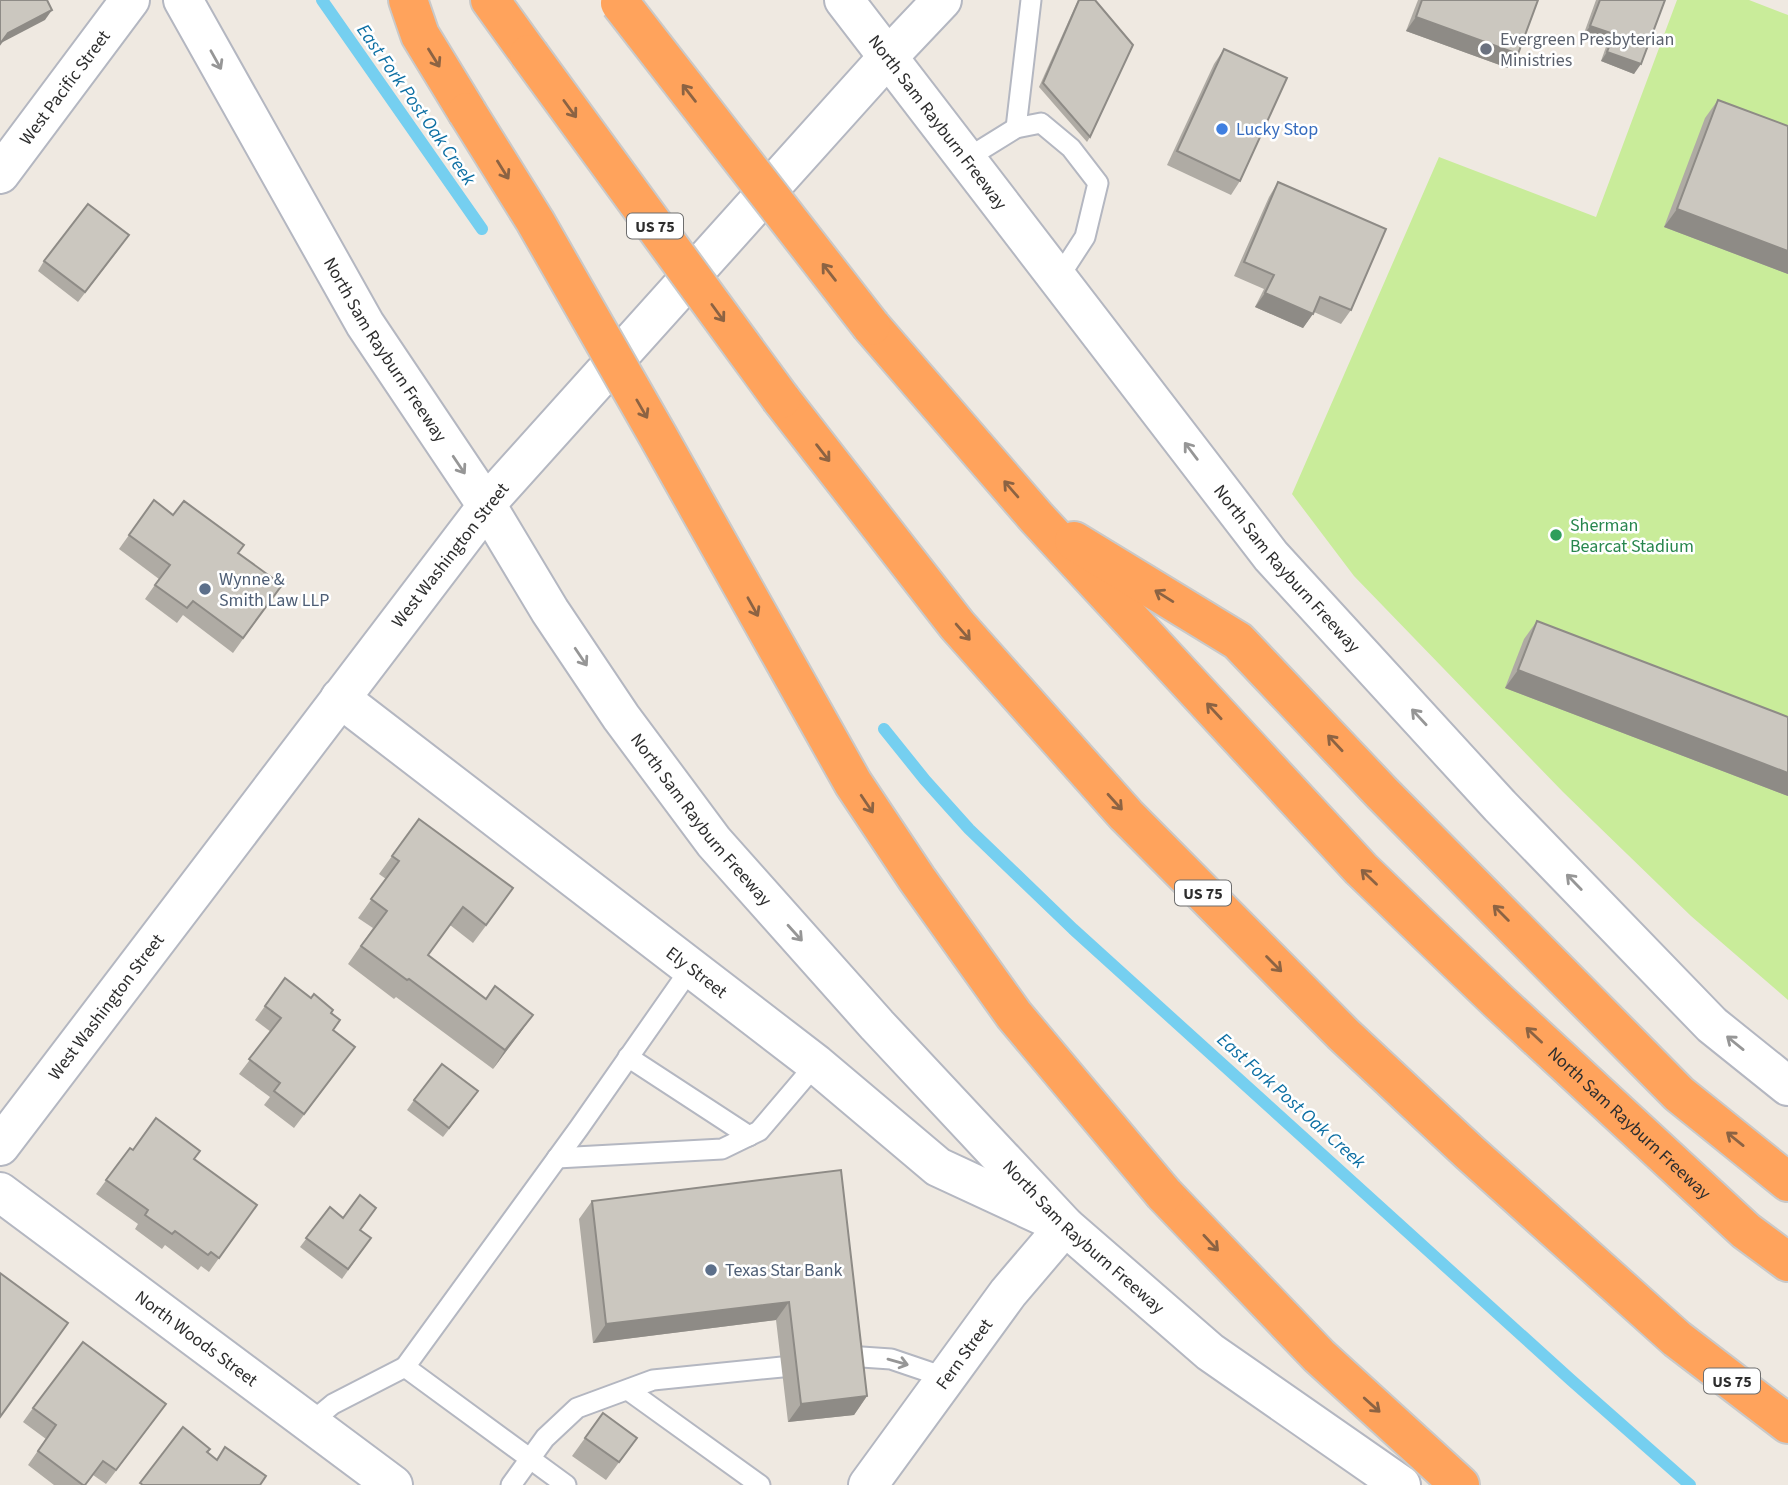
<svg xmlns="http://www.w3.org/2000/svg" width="1788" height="1485" font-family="'Source Sans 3',sans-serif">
<rect width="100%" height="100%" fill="#efe9e1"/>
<path fill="#c9ec9a" d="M1677 0H1749L1788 15V1000L1691 916 1563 792 1354 576 1292 494 1439 157 1596 217Z"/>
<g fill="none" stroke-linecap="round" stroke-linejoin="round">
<g stroke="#75cff0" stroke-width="12">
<path d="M322 0 482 229"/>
<path d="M884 729 925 780 969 829 1073 929 1571 1380 1690 1485"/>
</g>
<defs>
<g id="lane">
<path d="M1016 128 1031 0"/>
<path d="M966 159 1016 128 1041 123 1071 148 1098 183 1085 237 1059 277"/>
<path d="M628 1057 749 1136"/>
<path d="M557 1158 722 1149 759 1131 816 1064"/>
<path d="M847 1356 891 1359 947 1378"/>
<path d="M628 1390 760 1485"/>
<path d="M310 1423 333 1404 405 1367"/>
<path d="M511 1485 545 1438 577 1408 653 1380 782 1367"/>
<path d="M566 1485 405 1367 579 1128 691 968"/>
</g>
<g id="street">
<path id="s1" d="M0 174 130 0"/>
<path id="s2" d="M340 698 816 1064 938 1167 1065 1226 1008 1293 868 1485"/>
<path id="s3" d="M0 1192 393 1485"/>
</g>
<g id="secondary">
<path id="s4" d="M183 0 365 324 487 506 550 611 621 717 714 842 877 1025 1065 1226 1210 1352 1401 1485"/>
<path id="s5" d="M844 0 1271 556 1500 806 1712 1025 1788 1086"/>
<path id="s6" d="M0 1146 487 506V503L888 57 942 0"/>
</g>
<g id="highway">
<path d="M408 0 420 35 467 112"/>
<path d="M490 0 529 54"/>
<path id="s7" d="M871 326 1036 517 1361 869 1499 1002 1746 1231 1788 1262"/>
<path d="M781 399 957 625 1126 815 1343 1034 1469 1152 1677 1339 1788 1424"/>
<path d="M1074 541 1238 641 1382 793 1679 1094 1788 1182"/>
<path d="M1164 1194 1319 1356 1460 1485"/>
</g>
</defs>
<use href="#lane" stroke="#b4b7c1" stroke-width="23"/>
<use href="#street" stroke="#b4b7c1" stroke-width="42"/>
<use href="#secondary" stroke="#b4b7c1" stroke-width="42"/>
<use href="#highway" stroke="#c9c9c9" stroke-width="42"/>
<use href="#lane" stroke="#fff" stroke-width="19"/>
<use href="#street" stroke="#fff" stroke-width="38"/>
<use href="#secondary" stroke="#fff" stroke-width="38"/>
<use href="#highway" stroke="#ffa35c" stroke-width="38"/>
<defs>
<g id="highway-bridge">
<path d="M620 3 871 326"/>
<path d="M529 54 781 399"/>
<path d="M467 112 535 221 658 436 853 783 917 879 1014 1015 1164 1194"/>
</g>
</defs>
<use href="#highway-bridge" stroke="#c9c9c9" stroke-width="42" stroke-linecap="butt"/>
<use href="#highway-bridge" stroke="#ffa35c" stroke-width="38"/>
</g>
<g fill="#afaba4">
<path d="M1078 0H1095L1090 137 1087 142 1039 87Z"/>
<path d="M1418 0H1538L1508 68 1406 31Z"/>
<path d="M1596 0H1665L1634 74 1601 61 1607 44 1583 36Z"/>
<path d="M1224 49 1240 181 1231 195 1167 165 1214 64Z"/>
<path d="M1718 100 1788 126V274L1664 227 1705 118Z"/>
<path d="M1278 182 1351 310 1341 324 1314 312 1303 328 1255 307 1264 289 1234 276 1269 197Z"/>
<path d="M122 245 78 302 38 271 44 261Z"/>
<path d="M154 500 173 515 238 553 282 585 233 653 183 615 177 623 145 599 159 579 119 549Z"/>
<path d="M1537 621 1788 717V796L1505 688 1524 639Z"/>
<path d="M392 856 500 907 473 943 450 925 428 955 486 999 533 1015 493 1069 396 997 394 999 348 964 373 928 358 918 386 879 379 874Z"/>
<path d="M265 1006 333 1030 345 1061 294 1128 264 1105 270 1097 239 1074 271 1032 255 1020Z"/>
<path d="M414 1100 471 1101 443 1137 407 1110Z"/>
<path d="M130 1148 133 1150 194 1159 257 1205 209 1272 201 1266 198 1270 165 1245 162 1249 135 1229 138 1224 96 1194Z"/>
<path d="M841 1170 867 1396 854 1415 788 1422 776 1320 593 1343 579 1219 592 1201Z"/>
<path d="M330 1207 371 1238 342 1279 300 1247Z"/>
<path d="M33 1408 156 1418 106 1484 93 1475 85 1485H54L28 1465 46 1439 23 1422Z"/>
<path d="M603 1413 637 1438 606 1480 572 1456Z"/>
</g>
<g fill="#8e8b86">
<path d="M52 10 45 20 1 43 8 33Z"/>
<path d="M1416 17 1518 54 1508 68 1406 31Z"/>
<path d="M1590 26 1614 34 1607 44 1583 36Z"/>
<path d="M1607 52 1641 64 1634 74 1601 61Z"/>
<path d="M1677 209 1788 251V274L1664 227Z"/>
<path d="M1265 293 1313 314 1303 328 1255 307Z"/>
<path d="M1518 670 1788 773V796L1505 688Z"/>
<path d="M533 1015 520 1033 493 1069 505 1050Z"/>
<path d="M789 1302 776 1320 593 1343 606 1324Z"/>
<path d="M867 1396 854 1415 788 1422 801 1404Z"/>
</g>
<g fill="#cbc7bf" stroke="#8e8b86" stroke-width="2">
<path d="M0 0H47L52 10 8 33 0 44Z"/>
<path d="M1079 0H1095L1133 45 1090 137 1043 83Z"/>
<path d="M1422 0H1538L1518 54 1416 17Z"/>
<path d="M1600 0H1665L1641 64 1607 52 1614 34 1590 26Z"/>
<path d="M1224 49 1287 78 1240 181 1177 151Z"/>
<path d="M1718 100 1788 126V251L1677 209Z"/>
<path d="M1278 182 1386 229 1351 310 1320 297 1313 314 1265 293 1274 275 1244 262Z"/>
<path d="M88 204 129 235 85 292 44 261Z"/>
<path d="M154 500 173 515 184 501 244 545 238 553 282 585 243 638 193 601 187 608 155 585 170 565 129 535Z"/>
<path d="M1537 621 1788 717V773L1518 670Z"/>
<path d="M419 819 513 888 486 925 463 907 428 955 486 999 495 986 533 1015 505 1050 409 979 407 980 361 946 387 911 371 899 399 861 392 856Z"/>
<path d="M285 978 311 998 314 994 333 1010 331 1013 340 1020 333 1030 355 1047 304 1114 274 1091 280 1083 249 1059 281 1018 265 1006Z"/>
<path d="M442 1064 478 1091 449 1128 414 1100Z"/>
<path d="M156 1118 200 1151 194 1159 257 1205 219 1258 211 1252 208 1255 175 1231 172 1234 145 1215 148 1210 106 1180 130 1148 133 1150Z"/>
<path d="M841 1170 867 1396 801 1404 789 1302 606 1324 592 1201Z"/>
<path d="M360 1195 376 1208 360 1230 371 1238 348 1269 306 1238 330 1207 343 1218Z"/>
<path d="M0 1273 68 1323 0 1417Z"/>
<path d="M83 1342 166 1404 116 1470 103 1461 85 1485H83L38 1451 56 1425 33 1408Z"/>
<path d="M603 1413 637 1438 619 1462 585 1438Z"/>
<path d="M183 1427 210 1449 207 1452 217 1460 225 1447 266 1476 260 1485H143L140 1483Z"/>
</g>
<defs><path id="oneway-shaft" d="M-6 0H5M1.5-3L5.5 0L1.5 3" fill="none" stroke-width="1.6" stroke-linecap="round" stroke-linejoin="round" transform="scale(1.75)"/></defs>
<g stroke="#8c6343">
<use href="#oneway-shaft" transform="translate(434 58) rotate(58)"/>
<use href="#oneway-shaft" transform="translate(689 93) rotate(-128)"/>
<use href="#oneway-shaft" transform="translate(570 109) rotate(54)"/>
<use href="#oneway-shaft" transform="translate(503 170) rotate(58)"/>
<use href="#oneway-shaft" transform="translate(829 272) rotate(-128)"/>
<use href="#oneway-shaft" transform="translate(718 313) rotate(54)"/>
<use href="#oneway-shaft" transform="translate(642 409) rotate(60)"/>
<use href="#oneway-shaft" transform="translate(823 453) rotate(52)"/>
<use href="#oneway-shaft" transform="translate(1011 489) rotate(-131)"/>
<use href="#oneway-shaft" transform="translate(1164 596) rotate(-148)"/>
<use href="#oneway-shaft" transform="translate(753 607) rotate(61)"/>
<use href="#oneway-shaft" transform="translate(963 632) rotate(49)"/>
<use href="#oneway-shaft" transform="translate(1214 711) rotate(-133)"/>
<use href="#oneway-shaft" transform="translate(1335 743) rotate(-133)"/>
<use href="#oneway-shaft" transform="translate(1115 802) rotate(48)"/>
<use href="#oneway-shaft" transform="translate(867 804) rotate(56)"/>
<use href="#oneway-shaft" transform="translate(1369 877) rotate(-136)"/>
<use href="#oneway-shaft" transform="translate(1501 913) rotate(-135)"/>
<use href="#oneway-shaft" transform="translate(1274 964) rotate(45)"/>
<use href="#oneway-shaft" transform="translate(1534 1035) rotate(-137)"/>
<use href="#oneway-shaft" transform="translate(1735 1139) rotate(-141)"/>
<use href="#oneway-shaft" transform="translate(1211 1243) rotate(47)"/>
<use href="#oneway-shaft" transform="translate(1372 1405) rotate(42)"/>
</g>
<g stroke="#969696">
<use href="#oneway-shaft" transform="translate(216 60) rotate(61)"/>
<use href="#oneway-shaft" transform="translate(1191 451) rotate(-127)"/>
<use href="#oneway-shaft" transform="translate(459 465) rotate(56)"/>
<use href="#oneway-shaft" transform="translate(581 657) rotate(56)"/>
<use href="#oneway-shaft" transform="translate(1419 717) rotate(-133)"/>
<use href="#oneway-shaft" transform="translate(1574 882) rotate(-134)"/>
<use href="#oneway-shaft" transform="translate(795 933) rotate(48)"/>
<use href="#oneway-shaft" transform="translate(1735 1043) rotate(-141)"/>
<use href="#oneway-shaft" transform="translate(898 1362) rotate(16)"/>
</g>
<circle fill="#6b7280" stroke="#fff" stroke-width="2.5" cx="1486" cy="49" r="7"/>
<circle fill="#3f7fe0" stroke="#fff" stroke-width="2.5" cx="1222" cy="129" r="7"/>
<circle fill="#2e9e5b" stroke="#fff" stroke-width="2.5" cx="1556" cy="535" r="7"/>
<g fill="#5c6f8a" stroke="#fff" stroke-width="2.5">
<circle cx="205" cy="589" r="7"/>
<circle cx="711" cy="1270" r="7"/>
</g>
<g text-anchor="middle" stroke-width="5" stroke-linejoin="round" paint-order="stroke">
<g fill="#fff" stroke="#6d6d6d" stroke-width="2">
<rect x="627" y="213.5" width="56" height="25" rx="5"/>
<rect x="1175" y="880.5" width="56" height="25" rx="5"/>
<rect x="1704" y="1368.5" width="56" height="25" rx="5"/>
</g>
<g font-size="16" font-weight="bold" fill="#2e2e2e">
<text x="655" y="232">US 75</text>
<text x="1203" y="899">US 75</text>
<text x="1732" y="1387">US 75</text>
</g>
<g font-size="18" fill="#5b616d" stroke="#fff" text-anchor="start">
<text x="1500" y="45">Evergreen Presbyterian<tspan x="1500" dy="21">Ministries</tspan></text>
</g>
<g font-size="18" fill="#2e2e2e" stroke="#fff">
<text dy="6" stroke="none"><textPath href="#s1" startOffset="108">West Pacific Street</textPath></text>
<text dy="6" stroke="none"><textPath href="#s5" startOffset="154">North Sam Rayburn Freeway</textPath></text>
<text dy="6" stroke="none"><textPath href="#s4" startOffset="404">North Sam Rayburn Freeway</textPath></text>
<text transform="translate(450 555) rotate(-52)" y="6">West Washington Street</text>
<text dy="6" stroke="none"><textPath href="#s5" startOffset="721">North Sam Rayburn Freeway</textPath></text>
<text dy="6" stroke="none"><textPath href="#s4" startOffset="971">North Sam Rayburn Freeway</textPath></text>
<text dy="6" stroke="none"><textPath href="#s2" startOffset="450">Ely Street</textPath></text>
<text dy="6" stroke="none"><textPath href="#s6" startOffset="175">West Washington Street</textPath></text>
<text dy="6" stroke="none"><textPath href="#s7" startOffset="1101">North Sam Rayburn Freeway</textPath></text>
<text dy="6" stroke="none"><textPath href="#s4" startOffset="1538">North Sam Rayburn Freeway</textPath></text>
<text dy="6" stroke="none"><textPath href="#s3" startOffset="245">North Woods Street</textPath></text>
<text transform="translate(964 1354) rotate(-54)" y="6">Fern Street</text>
</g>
<g font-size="18" fill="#366cbe" stroke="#fff" text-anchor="start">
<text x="1236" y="135">Lucky Stop</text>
</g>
<g font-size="18" fill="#27864d" stroke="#fff" text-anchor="start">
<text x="1570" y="531">Sherman<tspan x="1570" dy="21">Bearcat Stadium</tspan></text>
</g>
<g font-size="18" fill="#4e5e75" stroke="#fff" text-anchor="start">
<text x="219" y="585">Wynne &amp;<tspan x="219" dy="21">Smith Law LLP</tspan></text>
<text x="725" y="1276">Texas Star Bank</text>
</g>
<g font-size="19" font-style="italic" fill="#0d6fa3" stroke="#fff">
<text transform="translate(417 104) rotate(55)" y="7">East Fork Post Oak Creek</text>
<text transform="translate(1292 1100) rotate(42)" y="7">East Fork Post Oak Creek</text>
</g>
</g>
</svg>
